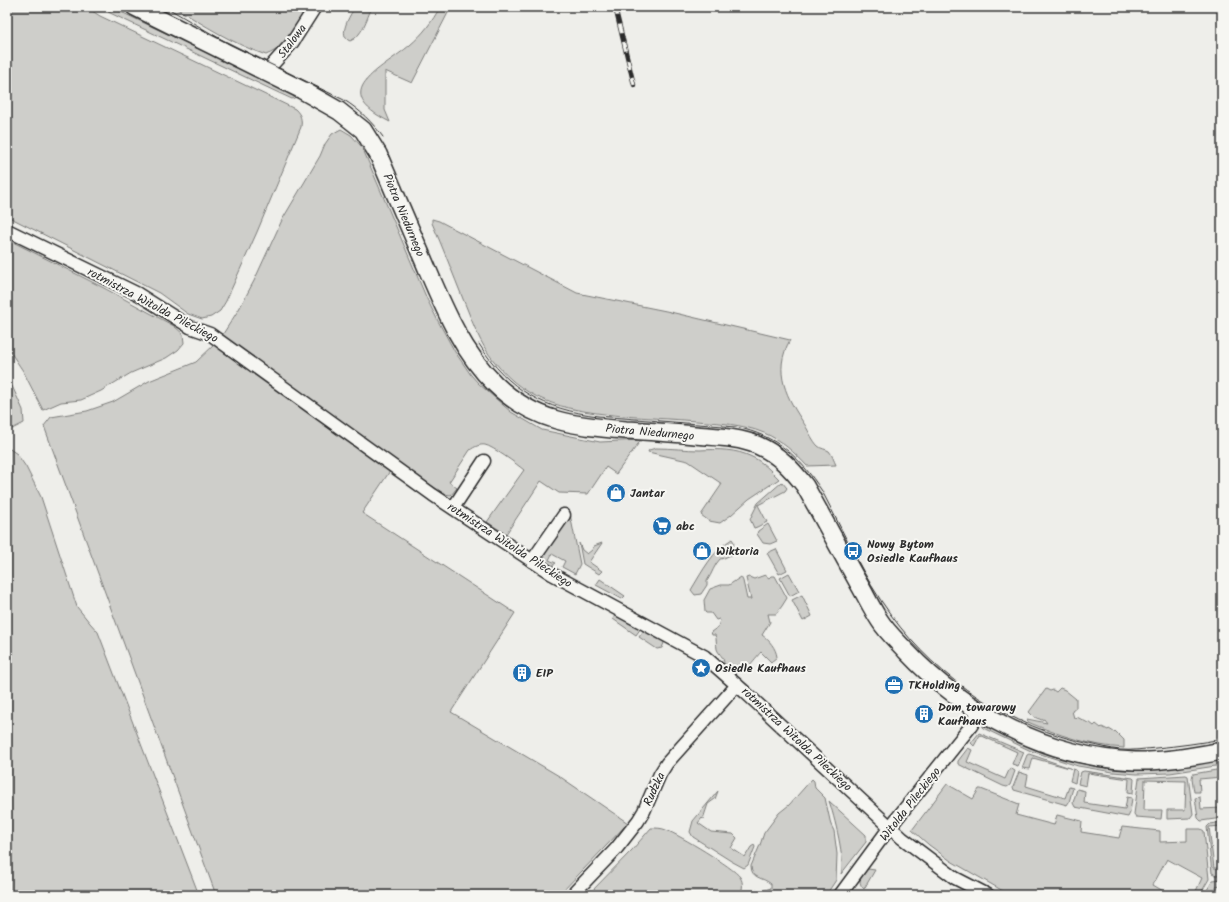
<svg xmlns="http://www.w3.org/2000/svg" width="1229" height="902" font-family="Kalam,sans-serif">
<rect width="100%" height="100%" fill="#eeeeea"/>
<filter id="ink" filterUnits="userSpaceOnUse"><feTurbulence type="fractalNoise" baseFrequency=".025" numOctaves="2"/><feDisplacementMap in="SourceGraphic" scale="8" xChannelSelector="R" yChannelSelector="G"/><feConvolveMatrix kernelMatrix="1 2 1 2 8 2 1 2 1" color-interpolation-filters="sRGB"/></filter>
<g filter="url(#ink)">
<g fill="#cececa" stroke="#7c7c7a">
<path d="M7 7H86L100 16 295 109C301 115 302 119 301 127L257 232 226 301 220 311 211 317 202 319 188 314 159 293 7 216Z"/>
<path d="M174 7H308C295 28 290 45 266 55 233 44 204 25 174 7Z"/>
<path d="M355 7H372C367 18 362 37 350 41 337 36 350 15 355 7Z"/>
<path d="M440 7H451L412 83 385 71V110L390 122C327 91 381 70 410 45 423 34 432 22 440 7Z"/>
<path d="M112 9 117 10 298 96 292 99 279 93 108 12Z"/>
<path d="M341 129 351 135 362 147 427 299 438 321 455 352 471 375 478 383 511 412 542 430 600 442 641 440 616 474 606 467 588 494 559 493 541 481 506 534 487 522 524 470C518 465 492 446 485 445 480 444 474 447 470 450L449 482 457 488 451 495 444 494 360 437 221 337 239 309 254 281 282 220 320 156 325 144 332 134Z"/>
<path d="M432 219 439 221 577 293 666 311 790 340C772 372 787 398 805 425 809 432 813 441 818 446 821 449 826 449 829 451 832 454 834 461 836 465L807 466C795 453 781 440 764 433 742 424 719 423 696 421 672 419 648 418 623 416 572 411 528 405 494 361 479 343 472 320 463 299 453 274 443 248 432 223Z"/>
<path d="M7 239 104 288 174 326 183 334 184 343 178 350 166 358 131 373 101 391 81 400 61 402 43 410 23 371 7 347Z"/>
<path d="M215 344 390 471 362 513 515 613 451 712 559 776 628 823 559 895H216L44 426 51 417 87 411 113 402 149 381 196 362Z"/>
<path d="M7 375 23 410 24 423 12 429 7 428Z"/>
<path d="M7 447 17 454 26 467 41 497 77 607 90 623 98 632 199 895H7Z"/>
<path d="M656 448C671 448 686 450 700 450 718 449 736 449 752 457 763 462 771 471 779 479L749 499 731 515 720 523 709 521 701 515 722 484 688 461 648 452 649 450Z"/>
<path d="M782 482 787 488 785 491 758 505 767 522 757 527 754 528 750 519 758 503Z"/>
<path d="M570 514 580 564 575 574 562 567 565 561 552 554 549 560 556 563 552 566 546 562 544 557 549 545Z"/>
<path d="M768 524 777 541 770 544 763 543 757 534 758 531Z"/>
<path d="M732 539 734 542 732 555C728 555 725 559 720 559 714 565 712 574 707 581V585L701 594 695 595 691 590C702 572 713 550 732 539Z"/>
<path d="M579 543 582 550 587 554 592 550 594 546 602 543 589 562 602 571 599 574 583 564Z"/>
<path d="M776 549 787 570 779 574 767 553Z"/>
<path d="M789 573 799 591 790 596 780 578Z"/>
<path d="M765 575 769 578 771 576H775L787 598 782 606 776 614H768L770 622 762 635C769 640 776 648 777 657L771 662 761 652C755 658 743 677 734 672 730 671 727 667 724 664 724 656 719 655 717 649 716 644 717 640 715 635H712L711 632 718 627 720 620 719 619 716 620 711 613H706L705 612 704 600 710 589 721 585H729L741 577 743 581 747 599H751L746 578 749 577 754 579Z"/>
<path d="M600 579 625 596 622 599 596 585Z"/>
<path d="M802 595 812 616 803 621 792 600Z"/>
<path d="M615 615 641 628 636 635 613 619Z"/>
<path d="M644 630 663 640 664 643 662 648 657 649 639 637Z"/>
<path d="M1060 688 1065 690 1076 699V708L1072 711 1074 718 1077 717 1088 723 1089 722 1094 726 1096 724 1101 728 1102 727 1108 730 1109 729 1114 732 1115 731 1124 740V748C1091 746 1058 735 1028 722L1027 719 1047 723 1044 719 1042 720 1034 717 1029 712 1046 689 1050 691 1053 690 1056 692Z"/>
<path d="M984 726C1005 733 1023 744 1044 751 1070 761 1099 769 1127 770 1159 771 1191 765 1222 760V765L1170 773 1137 774 1113 772 1078 766 1031 751 983 728 982 727Z"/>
<path d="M979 733 1024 752 1018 766 1012 764 1017 752 980 735 974 746 971 743Z"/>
<path d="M968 748 972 750 967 762 1005 779 1010 768 1015 771 1010 785 1007 787 1003 786 958 764V761Z"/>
<path d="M1029 754 1076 770 1077 772 1075 783 1070 781 1073 769 1033 758 1030 769 1022 768 1027 755Z"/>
<path d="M1222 769V777L1199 779 1200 792H1194L1192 778 1193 774Z"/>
<path d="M1084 771 1133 778 1134 779 1133 793 1128 792 1129 779 1088 773 1086 786 1078 784 1081 772Z"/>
<path d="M1019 772 1028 775 1026 786 1065 798 1069 787 1073 788 1069 802 1067 805 1014 790 1013 787Z"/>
<path d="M1186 775 1188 776 1193 814 1190 818 1167 819V810H1185L1186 781 1145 780 1144 810H1162L1161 819 1136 817 1134 814 1139 778Z"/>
<path d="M812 779 814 781 815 788 825 798 831 825 834 831 837 854 836 880 826 895H754V892L756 889 762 891 771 888V884C763 877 751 879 751 866L760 845 764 833 779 813 789 805Z"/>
<path d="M947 784 973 799 979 789H981L1019 804 1016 815 1054 825 1057 815 1082 821 1081 832 1119 838 1122 827 1160 831V842L1187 841V829H1201L1204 831 1209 879 1202 891 1199 892 1196 891 1202 878 1167 859 1153 885 1170 895H1010L951 861 929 845 912 830Z"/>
<path d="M1077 789 1085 791 1084 803 1125 809 1127 797 1132 798 1130 813 1128 817 1075 807 1073 803Z"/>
<path d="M718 791 715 799 708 804 703 819 702 818 698 823 711 832 733 834 737 838 731 848 745 857 751 847 754 845 755 847 748 865 744 868 731 861 693 837 690 832 693 821Z"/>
<path d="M1200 797 1201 809 1222 808V818L1201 821 1198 818 1195 798Z"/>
<path d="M829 801 866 835V842L841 874C846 862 834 815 829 801Z"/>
<path d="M1221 822 1222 826 1209 827 1214 868H1222V875H1216L1212 873 1207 827 1210 824Z"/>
<path d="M651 828C656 828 662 828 666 830 679 835 733 867 740 877 744 883 742 889 741 895H588L632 850Z"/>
<path d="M868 869 875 870 864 889C857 883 860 873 868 869Z"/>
<path d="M1222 879V885L1216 886 1217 895H1204L1213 880Z"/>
</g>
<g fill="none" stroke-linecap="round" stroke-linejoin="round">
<defs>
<g id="street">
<path d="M268 74 272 65 292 43 315 7"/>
<path d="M7 230 138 294 190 327 210 334 433 495 552 574 704 656 746 693 902 838 955 878 988 895"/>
<path d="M453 508 484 461"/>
<path d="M532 561 564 515"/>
<path d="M572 895 616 849 638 821 644 811 660 774 667 763 737 685"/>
<path d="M840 895 890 827 971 726 980 712"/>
</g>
<path id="secondary" d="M135 7 302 90 339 111 363 130 378 154C393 189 408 224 423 259 442 303 460 350 495 384 534 422 575 426 626 430 649 431 672 433 695 435 716 437 738 437 757 445 778 454 792 469 805 486 823 518 841 552 859 584 866 596 872 609 880 621 887 632 897 641 906 651 964 713 1048 758 1135 761 1163 762 1194 756 1222 751"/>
</defs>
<use href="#street" stroke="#2b2b2b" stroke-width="15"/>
<use href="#secondary" stroke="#2b2b2b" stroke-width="20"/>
<use href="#street" stroke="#f6f6f2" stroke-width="12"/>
<use href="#secondary" stroke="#f6f6f2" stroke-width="17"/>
<g stroke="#2b2b2b" stroke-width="1">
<path d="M166 7 229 44 344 100C360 110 372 122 383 137"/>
<path d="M479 344C509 391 544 409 598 416L736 427C777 436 799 456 822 491 844 533 863 577 891 615 939 681 1011 727 1090 744 1100 746 1110 749 1120 750 1132 751 1144 749 1156 748 1178 746 1200 743 1222 739"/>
</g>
<defs>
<path id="rail" d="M615 7 634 85"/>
</defs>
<use href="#rail" stroke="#2b2b2b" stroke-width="4.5"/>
<use href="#rail" stroke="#f6f6f2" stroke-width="3" stroke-dasharray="9" stroke-linecap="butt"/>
</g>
</g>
<defs>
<symbol id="shop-disc" viewBox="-11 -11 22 22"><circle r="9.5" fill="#1f6fb2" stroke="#f6f6f2"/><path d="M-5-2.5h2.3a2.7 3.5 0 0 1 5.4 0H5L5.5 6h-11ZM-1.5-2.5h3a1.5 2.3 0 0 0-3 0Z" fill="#fff"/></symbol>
<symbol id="supermarket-disc" viewBox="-11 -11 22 22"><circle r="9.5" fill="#1f6fb2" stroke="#f6f6f2"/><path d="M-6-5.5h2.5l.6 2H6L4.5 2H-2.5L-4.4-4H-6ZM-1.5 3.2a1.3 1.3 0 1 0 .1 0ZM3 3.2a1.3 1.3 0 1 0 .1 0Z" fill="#fff"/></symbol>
<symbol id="bus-disc" viewBox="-11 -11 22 22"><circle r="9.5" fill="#1f6fb2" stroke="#f6f6f2"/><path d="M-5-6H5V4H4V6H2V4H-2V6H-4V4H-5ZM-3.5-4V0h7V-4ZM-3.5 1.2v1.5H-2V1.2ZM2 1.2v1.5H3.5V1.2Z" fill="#fff"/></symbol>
<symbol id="sight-disc" viewBox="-11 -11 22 22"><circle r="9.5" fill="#1f6fb2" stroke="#f6f6f2"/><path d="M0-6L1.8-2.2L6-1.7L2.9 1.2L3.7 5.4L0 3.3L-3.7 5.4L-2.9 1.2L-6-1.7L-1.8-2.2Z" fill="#fff"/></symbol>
<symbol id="building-disc" viewBox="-11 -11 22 22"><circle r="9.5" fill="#1f6fb2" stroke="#f6f6f2"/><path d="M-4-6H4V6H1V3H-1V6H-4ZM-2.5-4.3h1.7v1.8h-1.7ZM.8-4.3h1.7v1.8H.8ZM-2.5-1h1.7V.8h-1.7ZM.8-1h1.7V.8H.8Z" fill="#fff"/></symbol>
<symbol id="office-disc" viewBox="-11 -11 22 22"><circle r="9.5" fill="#1f6fb2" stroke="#f6f6f2"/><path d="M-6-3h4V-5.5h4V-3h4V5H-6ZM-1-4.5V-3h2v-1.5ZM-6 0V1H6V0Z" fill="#fff"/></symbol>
</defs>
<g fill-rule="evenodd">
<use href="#shop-disc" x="605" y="482" width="22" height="22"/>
<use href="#supermarket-disc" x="651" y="515" width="22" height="22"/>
<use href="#shop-disc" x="691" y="540" width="22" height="22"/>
<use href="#bus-disc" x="842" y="540" width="22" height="22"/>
<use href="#sight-disc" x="690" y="657" width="22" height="22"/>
<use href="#building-disc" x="511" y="662" width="22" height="22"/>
<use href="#office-disc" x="883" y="674" width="22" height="22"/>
<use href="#building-disc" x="913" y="703" width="22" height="22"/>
</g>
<g text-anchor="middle" stroke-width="4" stroke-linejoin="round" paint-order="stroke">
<g font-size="12" fill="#2b2b2b" stroke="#f6f6f2">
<text transform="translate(292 41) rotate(-53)" y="4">Stalowa</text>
<text transform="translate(404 215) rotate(67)" y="4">Piotra Niedurnego</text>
<text transform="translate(153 305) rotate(28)" y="4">rotmistrza Witolda Pileckiego</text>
<text transform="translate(650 432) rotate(5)" y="4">Piotra Niedurnego</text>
<text transform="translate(510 545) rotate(33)" y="4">rotmistrza Witolda Pileckiego</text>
<text transform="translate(797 739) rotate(43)" y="4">rotmistrza Witolda Pileckiego</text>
<text transform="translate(654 789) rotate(-65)" y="4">Rudzka</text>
<text transform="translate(910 804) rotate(-52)" y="4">Witolda Pileckiego</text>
</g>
<g font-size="12" font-weight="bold" fill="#2b2b2b" stroke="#f6f6f2" text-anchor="start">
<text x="630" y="497">Jantar</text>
<text x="676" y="530">abc</text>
<text x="867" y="548">Nowy Bytom<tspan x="867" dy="14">Osiedle Kaufhaus</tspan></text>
<text x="716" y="555">Wiktoria</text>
<text x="715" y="672">Osiedle Kaufhaus</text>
<text x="536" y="677">EIP</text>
<text x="908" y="689">TKHolding</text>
<text x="938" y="711">Dom towarowy<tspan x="938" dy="14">Kaufhaus</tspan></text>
</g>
</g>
<rect width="1229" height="902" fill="none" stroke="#f6f6f2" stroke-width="24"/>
<rect x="12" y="12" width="1205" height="878" fill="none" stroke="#2b2b2b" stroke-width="1.5" filter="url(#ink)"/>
</svg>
